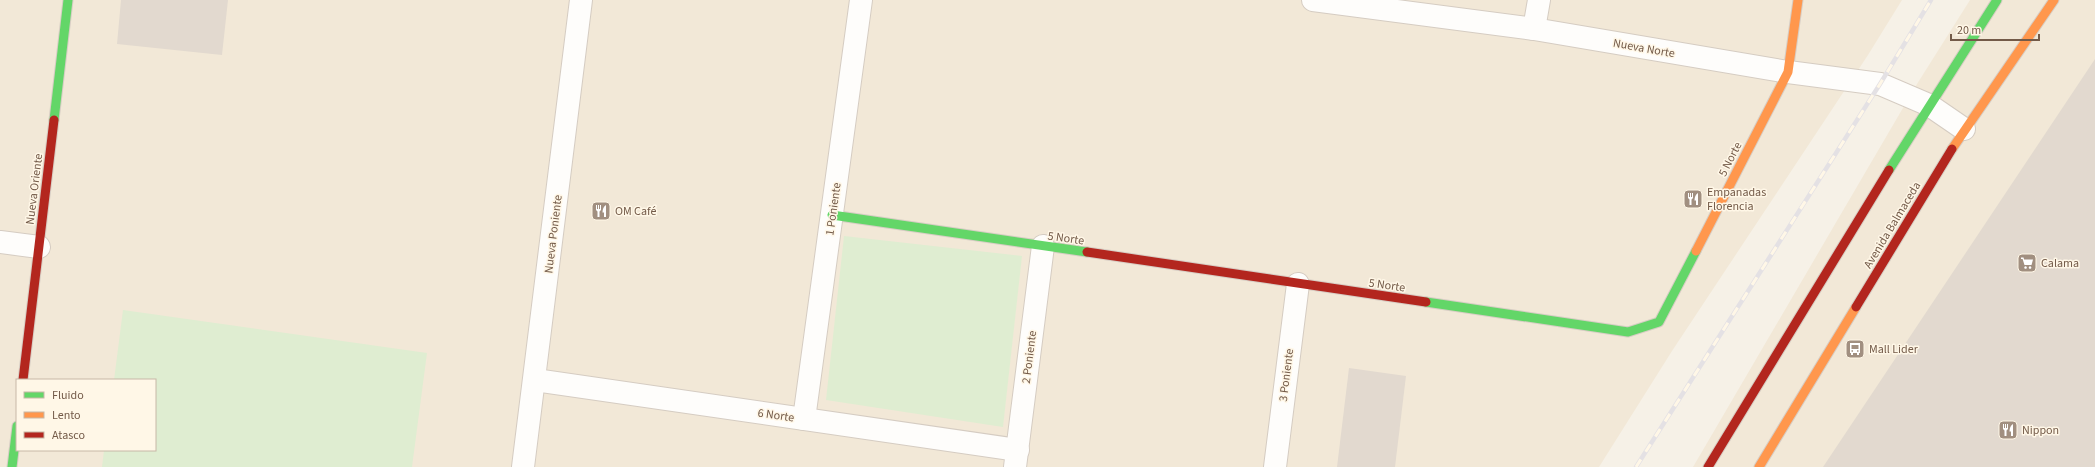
<svg xmlns="http://www.w3.org/2000/svg" width="2095" height="467" font-family="'Source Sans 3',sans-serif">
<rect width="100%" height="100%" fill="#f6f1e7"/>
<g fill="#f2e8d7" fill-rule="evenodd">
<path d="M0 0H1902L1868 55 1672 351 1599 467H0ZM17 380H155V450H17Z"/>
<path d="M1970 0H2095V467H1693L1917 84Z"/>
</g>
<g fill="#dfedd1">
<path d="M844 236 1022 256 1003 427 826 400Z"/>
<path d="M123 310 427 353 412 467H102L104 450H155V380H114Z"/>
</g>
<g fill="#e2d9cf">
<path d="M121 0H228L222 55 117 44Z"/>
<path d="M2095 59V467H1823Z"/>
<path d="M1349 368 1406 376 1395 467H1337Z"/>
</g>
<g fill="none" stroke-linecap="round" stroke-linejoin="round">
<defs>
<g id="street">
<path d="M1313 0 1534 29 1788 72 1880 84 1929 105 1964 129"/>
<path d="M1534 29 1539 0"/>
<path d="M0 242 39 247"/>
<path d="M535 380 1018 450"/>
<path d="M804 419 861 0"/>
<path d="M523 467 581 0"/>
<path d="M1015 467 1043 246"/>
<path d="M1275 467 1298 284"/>
</g>
<g id="fast">
<path d="M54 120 68 0"/>
<path d="M1889 170 1997 0"/>
<path d="M832 215 1087 252"/>
<path d="M1426 302 1628 332 1659 322 1696 251"/>
<path d="M12 467 17 426"/>
</g>
<g id="slow">
<path d="M1952 149 2054 0"/>
<path d="M1696 251 1788 72 1798 0"/>
<path d="M1759 467 1856 307"/>
</g>
<g id="jam">
<path d="M1087 252 1426 302"/>
<path d="M1856 307 1952 149"/>
<path d="M23 380 54 120"/>
<path d="M1708 467 1889 170"/>
</g>
</defs>
<use href="#street" stroke="#d5ccc2" stroke-width="24"/>
<use href="#fast" stroke="#d7cdc4" stroke-width="11"/>
<use href="#slow" stroke="#d7cdc4" stroke-width="11"/>
<use href="#jam" stroke="#d7cdc4" stroke-width="11"/>
<use href="#street" stroke="#fefdfb" stroke-width="22"/>
<use href="#fast" stroke="#63d668" stroke-width="9"/>
<use href="#slow" stroke="#ff974d" stroke-width="9"/>
<use href="#jam" stroke="#b3261e" stroke-width="9"/>
<defs>
<path id="rail" d="M1636 467 1880 84 1931 0"/>
</defs>
<use href="#rail" stroke="#e4e1e4" stroke-width="4.5"/>
<use href="#rail" stroke="#fff7e7" stroke-width="3" stroke-dasharray="9" stroke-linecap="butt"/>
</g>
<defs>
<symbol id="restaurant-square" viewBox="-11 -11 22 22"><rect x="-9" y="-9" width="18" height="18" rx="4" fill="#a18f80" stroke="#fff7e7"/><path d="M-5-6h1v4h1v-4h1v4h1v-4h1v5L-1.5 .5V6h-2V.5L-5-1ZM5-6V6H3V1.5H1.5Q1.5-4 5-6Z" fill="#fff"/></symbol>
<symbol id="supermarket-square" viewBox="-11 -11 22 22"><rect x="-9" y="-9" width="18" height="18" rx="4" fill="#a18f80" stroke="#fff7e7"/><path d="M-6-5.5h2.5l.6 2H6L4.5 2H-2.5L-4.4-4H-6ZM-1.5 3.2a1.3 1.3 0 1 0 .1 0ZM3 3.2a1.3 1.3 0 1 0 .1 0Z" fill="#fff"/></symbol>
<symbol id="bus-square" viewBox="-11 -11 22 22"><rect x="-9" y="-9" width="18" height="18" rx="4" fill="#a18f80" stroke="#fff7e7"/><path d="M-5-6H5V4H4V6H2V4H-2V6H-4V4H-5ZM-3.5-4V0h7V-4ZM-3.5 1.2v1.5H-2V1.2ZM2 1.2v1.5H3.5V1.2Z" fill="#fff"/></symbol>
</defs>
<g fill-rule="evenodd">
<use href="#restaurant-square" x="1682" y="188" width="22" height="22"/>
<use href="#restaurant-square" x="590" y="200" width="22" height="22"/>
<use href="#supermarket-square" x="2016" y="252" width="22" height="22"/>
<use href="#bus-square" x="1844" y="338" width="22" height="22"/>
<use href="#restaurant-square" x="1997" y="419" width="22" height="22"/>
</g>
<g text-anchor="middle" stroke-width="3" stroke-linejoin="round" paint-order="stroke">
<g font-size="12" fill="#735a48" stroke="#fff7e7">
<text transform="translate(1644 48) rotate(10)" y="4">Nueva Norte</text>
<text transform="translate(1730 159) rotate(-63)" y="4">5 Norte</text>
<text transform="translate(34 189) rotate(-83)" y="4">Nueva Oriente</text>
<text transform="translate(833 209) rotate(-82)" y="4">1 Poniente</text>
<text transform="translate(1892 225) rotate(-59)" y="4">Avenida Balmaceda</text>
<text transform="translate(553 234) rotate(-83)" y="4">Nueva Poniente</text>
<text transform="translate(1066 238) rotate(8)" y="4">5 Norte</text>
<text transform="translate(1387 285) rotate(8)" y="4">5 Norte</text>
<text transform="translate(1029 357) rotate(-83)" y="4">2 Poniente</text>
<text transform="translate(1286 375) rotate(-83)" y="4">3 Poniente</text>
<text transform="translate(776 415) rotate(8)" y="4">6 Norte</text>
</g>
<g font-size="12" fill="#735a48" stroke="#fff7e7" text-anchor="start">
<text x="1707" y="196">Empanadas<tspan x="1707" dy="14">Florencia</tspan></text>
<text x="615" y="215">OM Café</text>
<text x="2041" y="267">Calama</text>
<text x="1869" y="353">Mall Lider</text>
<text x="2022" y="434">Nippon</text>
</g>
</g>
<rect x="16" y="379" width="140" height="72" fill="#fff7e7" stroke="#c7b8a7"/>
<rect x="24" y="392" width="20" height="6" fill="#63d668" stroke="#c7b8a7"/>
<text x="52" y="399" font-size="12" fill="#735a48">Fluido</text>
<rect x="24" y="412" width="20" height="6" fill="#ff974d" stroke="#c7b8a7"/>
<text x="52" y="419" font-size="12" fill="#735a48">Lento</text>
<rect x="24" y="432" width="20" height="6" fill="#b3261e" stroke="#c7b8a7"/>
<text x="52" y="439" font-size="12" fill="#735a48">Atasco</text>
<path d="M1951 34v6h88v-6" fill="none" stroke="#735a48" stroke-width="2"/>
<text x="1957" y="34" font-size="12" fill="#735a48" stroke="#fff7e7" stroke-width="3" paint-order="stroke">20 m</text>
</svg>
